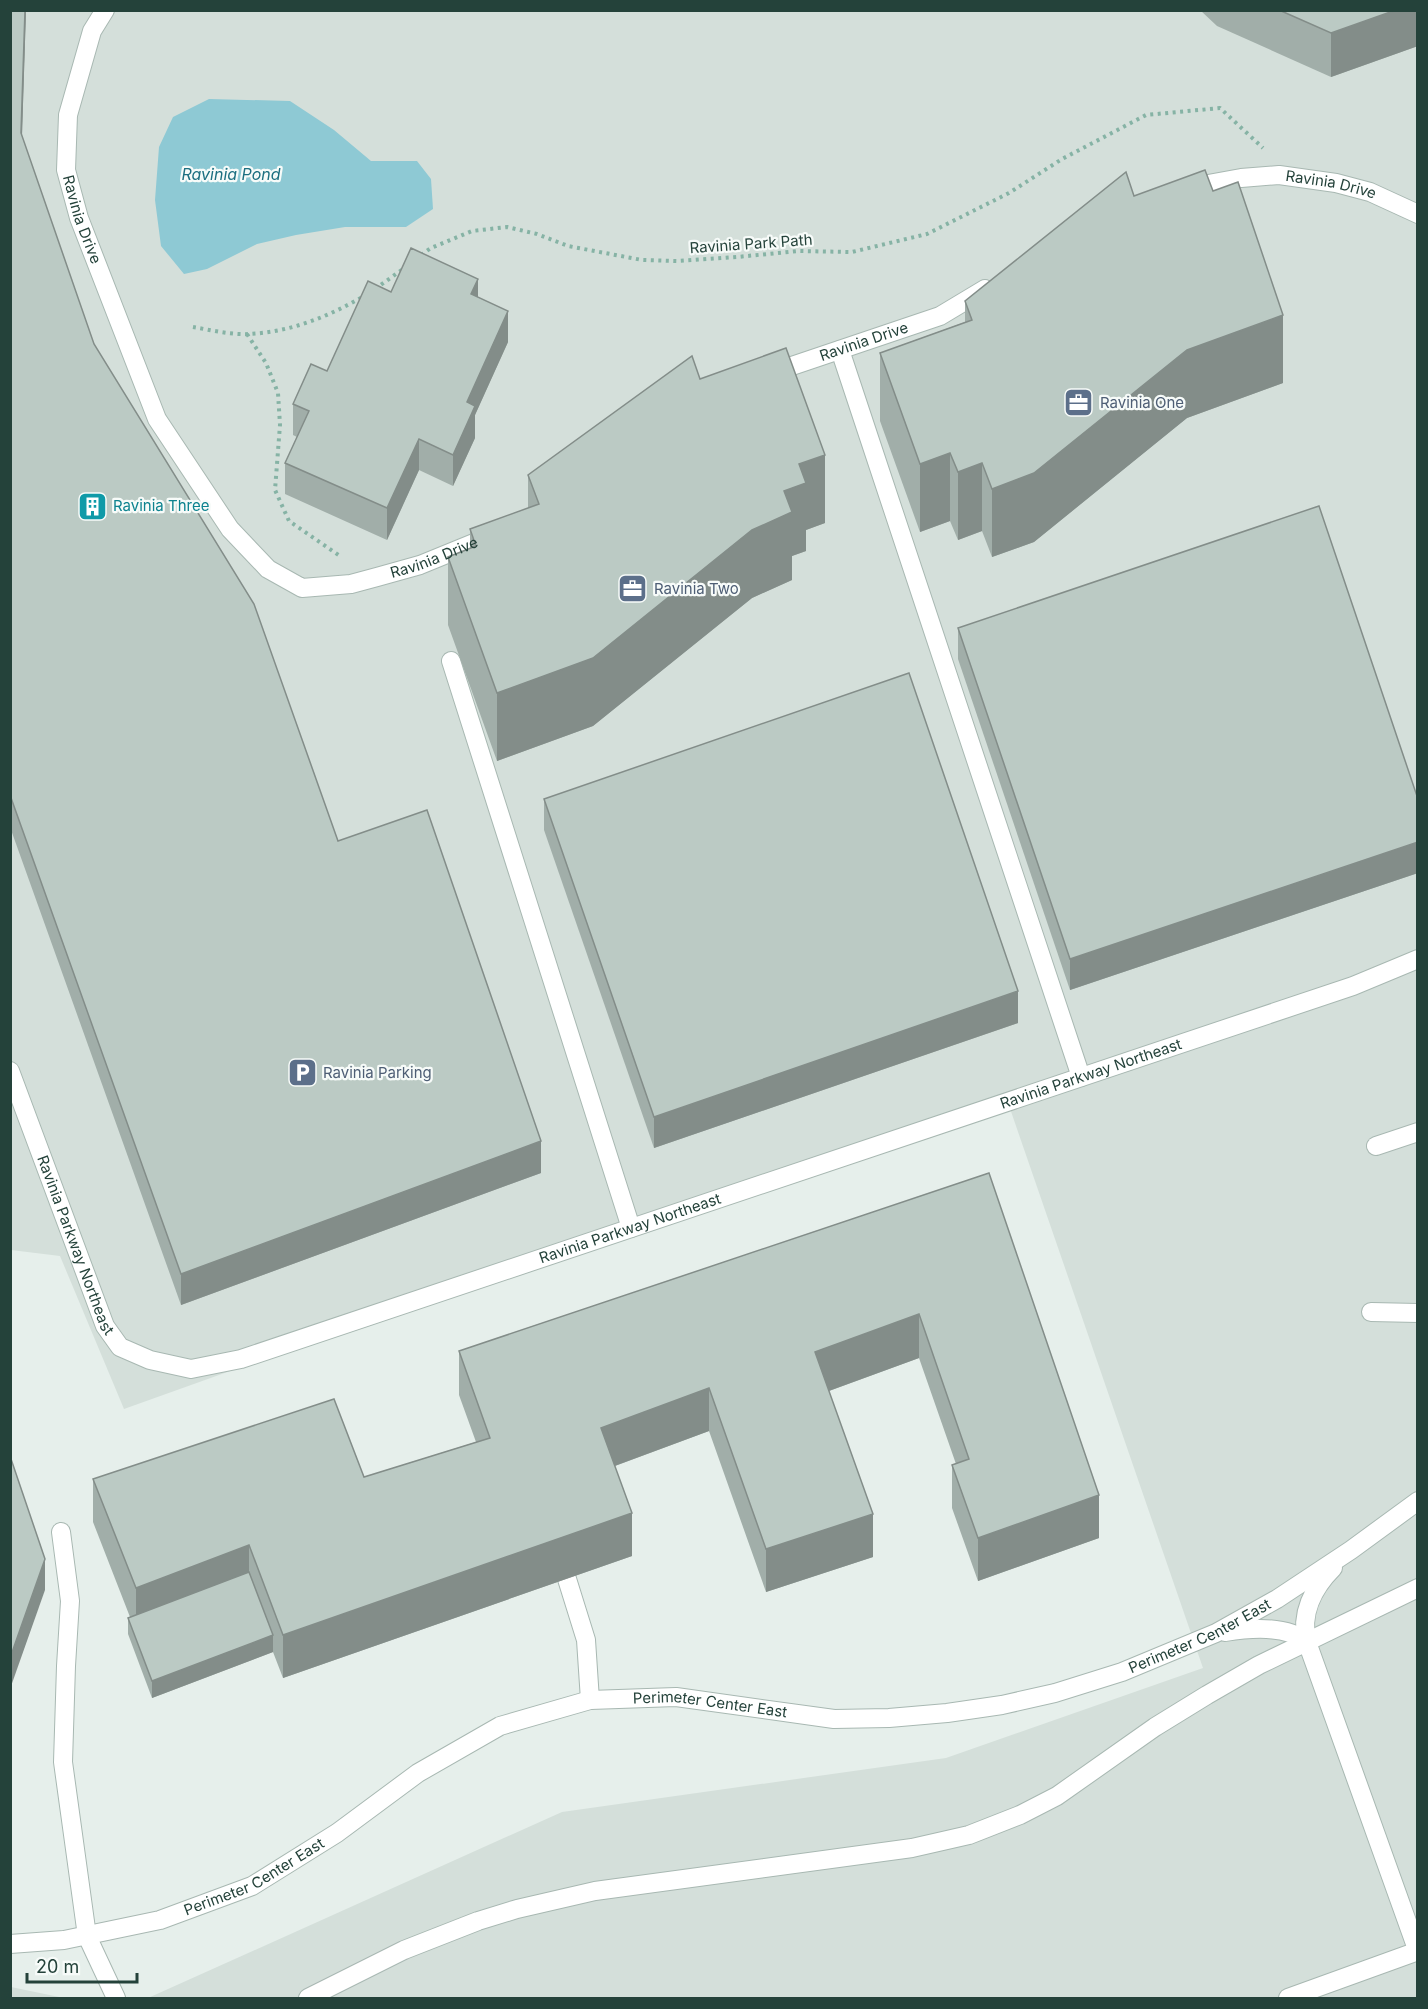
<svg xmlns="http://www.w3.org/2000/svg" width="1428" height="2009" font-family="Inter,sans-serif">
<rect width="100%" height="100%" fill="#e6efeb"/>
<g fill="#d4dfda">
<path d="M11 11H1417V1998H148L562 1812 946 1758 1203 1668 1005 1094 124 1409 60 1256 11 1250Z"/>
<path d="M10 1987H11L64 1998H11Z"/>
</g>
<path fill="#8ec9d4" d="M209 99 290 101 334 130 371 161H417L431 179 433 209 406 227H345L296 235 257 244 207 269 184 274 161 246 155 200 159 147 173 117Z"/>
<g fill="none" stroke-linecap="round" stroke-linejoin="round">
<defs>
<g id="lane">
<path d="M840 350 1081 1077"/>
<path d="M451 661 631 1228"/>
<path d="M1376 1146 1418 1132"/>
<path d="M1371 1312 1418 1313"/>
<path d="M61 1532 70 1601 66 1666 63 1762 87 1936 116 1998"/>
<path d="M567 1579 586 1640 590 1700"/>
<path d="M1307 1642 1418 1952"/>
<path d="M1288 1998 1418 1951"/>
</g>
<g id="street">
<path id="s1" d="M105 10 92 31 68 115 66 170 79 218 157 419 230 529 268 569 302 588 351 584 377 577 420 565 491 536"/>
<path id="s2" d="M1188 192 1208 184 1241 178 1279 175 1336 183 1370 192 1418 214"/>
<path id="s3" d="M771 373 940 316 985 289"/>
<path id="s4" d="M10 1071 105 1326 120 1347 150 1360 191 1369 241 1359 1353 986 1418 959"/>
<path d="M1225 1632C1250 1628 1287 1625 1307 1642"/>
<path d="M1307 1642C1300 1614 1313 1588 1333 1568"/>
<path id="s5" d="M10 1944 64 1940 160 1920 252 1886 337 1833 418 1773 500 1726 590 1700 676 1697 834 1719 889 1718 947 1713 1002 1705 1055 1693 1122 1672 1216 1633 1277 1599 1351 1550 1418 1501"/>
<path d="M308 1998 404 1950 478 1921 517 1909 595 1891 912 1848 969 1835 1020 1815 1057 1796 1155 1727 1207 1695 1259 1665 1418 1588"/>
</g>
</defs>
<use href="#lane" stroke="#a8b8b2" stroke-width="20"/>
<use href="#street" stroke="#a8b8b2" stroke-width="20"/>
<g stroke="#86b3a5" stroke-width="4" stroke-dasharray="3 4.5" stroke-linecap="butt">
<path d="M421 255 431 248 472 231 507 227 537 234 568 246 642 260 677 261 737 257 798 251 852 252 927 234 1009 193 1062 159 1146 115 1220 108 1263 148"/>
<path d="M375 289 403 269"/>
<path d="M193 327C210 330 231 335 249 334 290 332 328 317 364 296"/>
<path d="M247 334 266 363 278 393 280 425 275 490 289 521 340 556"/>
</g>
<use href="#lane" stroke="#fff" stroke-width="18"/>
<use href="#street" stroke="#fff" stroke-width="18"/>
</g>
<g fill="#a1aea9">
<path d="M10 10H26L22 136 94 344 338 841 541 1173 181 1305 10 827Z"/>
<path d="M1200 10H1418V46L1331 77 1217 26Z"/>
<path d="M1134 196 1283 383 1187 418 1034 542 992 557 982 531 958 540 950 521 920 532 880 421V353L965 322V301Z"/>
<path d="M391 292 478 298 508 342 475 415V438L453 486 419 470 387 540 285 494V463L297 437 293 435V404L327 371Z"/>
<path d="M700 379 825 523 806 530V551L792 556V580L752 598 593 726 497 761 448 625V557L470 549V529L528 508V475Z"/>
<path d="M958 628 1418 799V873L1070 990 958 659Z"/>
<path d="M544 799 1018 1023 654 1148 544 830Z"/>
<path d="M989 1173 1099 1538 978 1581 952 1508V1465L956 1464 919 1358 829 1391 873 1557 766 1592 709 1431 615 1466 632 1556 283 1678 273 1652 152 1698 128 1634V1618L130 1617 93 1522V1479L364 1477 476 1442 459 1395V1351Z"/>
</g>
<g fill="#838d89">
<path d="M25 10H26L21 165V133Z"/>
<path d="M1396 10H1418V46L1331 77V33Z"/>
<path d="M478 279V310L471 294Z"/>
<path d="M508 311V342L475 415V438L453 486V455L467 402Z"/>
<path d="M1283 315V383L1187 418 1034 542 992 557V489L1187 350Z"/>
<path d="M419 439V470L387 540V508Z"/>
<path d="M950 453V521L920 532V464Z"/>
<path d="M825 455V523L806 530V551L792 556V580L752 598 593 726 497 761V693L784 491 799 464Z"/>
<path d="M982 463V531L958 540V472Z"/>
<path d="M1418 842V873L1070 990V959Z"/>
<path d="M1018 991V1023L654 1148V1117Z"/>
<path d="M541 1141V1173L181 1305V1274Z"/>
<path d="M919 1314V1358L815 1396V1352Z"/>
<path d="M709 1388V1431L601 1471V1428Z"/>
<path d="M1099 1495V1538L978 1581V1538Z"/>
<path d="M632 1513V1556L283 1678V1635Z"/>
<path d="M873 1514V1557L766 1592V1549Z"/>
<path d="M249 1545V1589L136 1632V1588Z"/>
<path d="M45 1559V1590L10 1689V1658Z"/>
<path d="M273 1635V1652L152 1698V1681Z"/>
<path d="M12 1714V1745L10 1751V1719Z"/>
</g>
<g fill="#bbcac4" stroke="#838d89" stroke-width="1.5">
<path d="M10 10H25L21 133 94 344 254 604 338 841 427 810 541 1141 181 1274 10 795Z"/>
<path d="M1279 10H1396L1331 33Z"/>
<path d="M1205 170 1213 191 1238 182 1283 315 1187 350 1034 473 992 489 982 463 958 472 950 453 920 464 880 353 972 320 965 301 1126 172 1134 196Z"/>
<path d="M411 248 478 279 471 294 508 311 467 402 475 406 453 455 419 439 387 508 285 463 309 411 293 404 311 364 327 371 368 281 391 292Z"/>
<path d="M786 348 825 455 799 464 806 483 784 491 792 512 752 530 593 658 497 693 448 557 476 546 470 529 539 504 528 475 692 356 700 379Z"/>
<path d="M1319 506 1418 799V842L1070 959 958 628Z"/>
<path d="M909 673 1018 991 654 1117 544 799Z"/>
<path d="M989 1173 1099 1495 978 1538 952 1465 969 1459 919 1314 815 1352 873 1514 766 1549 709 1388 601 1428 632 1513 283 1635 249 1545 136 1588 93 1479 334 1399 364 1477 490 1438 459 1351Z"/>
<path d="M10 1456 45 1559 10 1658Z"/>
<path d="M249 1572 273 1635 152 1681 128 1618Z"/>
</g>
<defs>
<symbol id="office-square" viewBox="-11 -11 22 22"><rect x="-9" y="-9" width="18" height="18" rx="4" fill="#5c6f8a" stroke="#f7fbf9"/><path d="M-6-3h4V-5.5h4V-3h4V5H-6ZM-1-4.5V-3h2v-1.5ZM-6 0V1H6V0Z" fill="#fff"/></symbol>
<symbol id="building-square" viewBox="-11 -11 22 22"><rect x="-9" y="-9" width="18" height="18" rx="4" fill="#0f9aa8" stroke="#f7fbf9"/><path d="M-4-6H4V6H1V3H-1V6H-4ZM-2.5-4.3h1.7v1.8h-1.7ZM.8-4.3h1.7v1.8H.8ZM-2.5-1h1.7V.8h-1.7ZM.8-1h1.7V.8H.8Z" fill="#fff"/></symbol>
<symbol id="parking-square" viewBox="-11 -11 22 22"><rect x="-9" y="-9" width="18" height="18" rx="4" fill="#5c6f8a" stroke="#f7fbf9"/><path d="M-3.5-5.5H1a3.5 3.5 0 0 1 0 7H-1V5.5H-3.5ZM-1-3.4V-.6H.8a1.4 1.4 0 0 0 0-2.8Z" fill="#fff"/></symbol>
</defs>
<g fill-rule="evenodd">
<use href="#office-square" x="1062" y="386" width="33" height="33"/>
<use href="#building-square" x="76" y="490" width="33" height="33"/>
<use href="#office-square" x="616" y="572" width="33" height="33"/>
<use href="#parking-square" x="286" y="1056" width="33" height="33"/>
</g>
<g text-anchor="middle" stroke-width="4.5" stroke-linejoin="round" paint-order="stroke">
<g font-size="15" fill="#24423a" stroke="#f7fbf9">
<text dy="5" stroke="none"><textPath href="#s2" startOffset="146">Ravinia Drive</textPath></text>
<text dy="5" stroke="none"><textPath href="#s1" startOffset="219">Ravinia Drive</textPath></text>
<text transform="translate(751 244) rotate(-4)" y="5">Ravinia Park Path</text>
<text dy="5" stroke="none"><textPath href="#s3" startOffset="98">Ravinia Drive</textPath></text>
<text dy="5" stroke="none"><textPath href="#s1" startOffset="795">Ravinia Drive</textPath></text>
<text dy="5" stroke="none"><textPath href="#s4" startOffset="1320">Ravinia Parkway Northeast</textPath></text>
<text dy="5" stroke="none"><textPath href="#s4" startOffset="834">Ravinia Parkway Northeast</textPath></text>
<text dy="5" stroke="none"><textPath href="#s4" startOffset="186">Ravinia Parkway Northeast</textPath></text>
<text dy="5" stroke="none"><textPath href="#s5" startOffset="1264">Perimeter Center East</textPath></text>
<text dy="5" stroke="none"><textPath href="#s5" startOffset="760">Perimeter Center East</textPath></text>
<text dy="5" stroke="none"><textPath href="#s5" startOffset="256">Perimeter Center East</textPath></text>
</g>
<g font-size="15" fill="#4e5e75" stroke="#f7fbf9" text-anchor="start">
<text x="1100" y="408">Ravinia One</text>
<text x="654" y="594">Ravinia Two</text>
<text x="323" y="1078">Ravinia Parking</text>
</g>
<g font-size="15" fill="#0d838f" stroke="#f7fbf9" text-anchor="start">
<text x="113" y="511">Ravinia Three</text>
</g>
<g font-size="16" font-style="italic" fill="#1c6f80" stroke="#f7fbf9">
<text x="231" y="180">Ravinia Pond</text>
</g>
</g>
<rect width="1428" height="2009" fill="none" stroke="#24423a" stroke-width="24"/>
<path d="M27 1973v9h110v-9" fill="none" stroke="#24423a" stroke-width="3"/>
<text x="36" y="1973" font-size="18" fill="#24423a" stroke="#f7fbf9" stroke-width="4.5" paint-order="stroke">20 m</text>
</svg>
